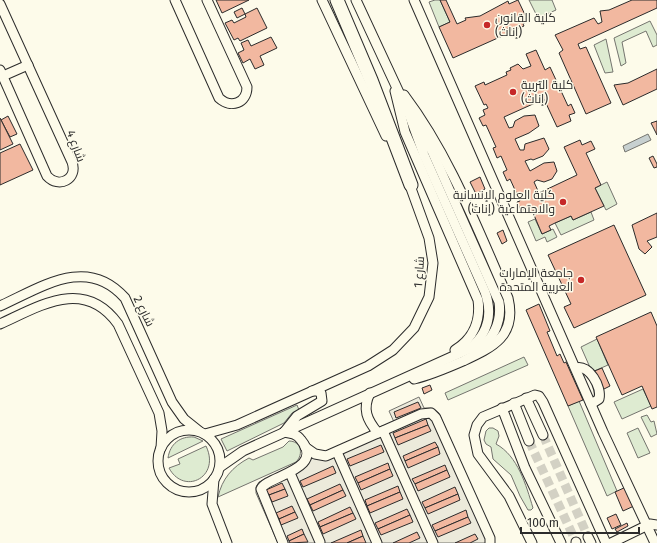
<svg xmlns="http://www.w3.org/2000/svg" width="657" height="543" font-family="'Fira Sans',Cairo,sans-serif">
<rect width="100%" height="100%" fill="#fdfbea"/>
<g fill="#deebd1" stroke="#74746e">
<path d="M435 0H440L450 22 439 27 429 2Z"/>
<path d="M529 0H552L556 10 538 18Z"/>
<path d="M650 21 657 35V45L653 47 646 31 622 42 626 63 621 66 614 38Z"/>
<path d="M606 39 613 72 605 73 594 45Z"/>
<path d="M607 182 617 204 606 210 595 188Z"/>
<path d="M591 212 594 220 561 235 555 223 571 216 573 220Z"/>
<path d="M535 219 542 234 553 229 557 237 547 242 545 237 536 241 528 222Z"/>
<path d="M597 339 608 365 592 372 581 347Z"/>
<path d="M524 357 528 365 448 400 445 393Z"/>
<path d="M643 389 651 406 622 419 614 402Z"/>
<path d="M579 401 617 491 607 496 568 406Z"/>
<path d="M297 405 299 410 292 413 284 423 227 451 221 439Z"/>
<path d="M647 415 651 422 654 421 657 434 651 437 641 417Z"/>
<path d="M489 428H493L498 431 499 436 496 444C518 456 526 485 533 508L531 510H528L520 496 511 475 493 459 491 447 486 444 484 440 486 431Z"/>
<path d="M638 428 650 453 638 458 627 433Z"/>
<path d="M194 437 203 441 168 458C170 444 180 436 194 437Z"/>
<path d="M289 441C301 441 304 454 296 462L218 497C222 479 232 467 249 458L253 460 283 447Z"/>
<path d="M206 446C221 477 184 496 169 468L180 464 178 459Z"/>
</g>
<path fill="#eceadb" stroke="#74746e" d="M419 397 424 408H433L439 413 494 543H278L256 493V487L259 482 394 422 389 411Z"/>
<path fill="#c7d0d0" stroke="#74746e" d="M648 134 651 140 625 152 623 146Z"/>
<g fill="#f2b8a0" stroke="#2b2b2b">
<path d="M216 0H249L222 13Z"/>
<path d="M440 0H446L457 24 466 20 465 18 480 16 508 1 509 4 518 0 528 21 523 24 524 26 512 31 511 28 507 29 509 33 453 58 439 27 450 22Z"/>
<path d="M632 0H657V8L578 44 580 49 586 47 611 103 586 114 559 53 563 50 555 35 594 18 598 24 602 22 600 11 609 10Z"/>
<path d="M242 8 245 14 237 18 234 12Z"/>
<path d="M257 8 267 28 240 41 238 38 234 40 225 23 232 20 234 23 246 17 245 14Z"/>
<path d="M271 37 277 48 260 56 264 65 255 69 250 59 243 63 238 53 244 50 241 43 248 40 251 46Z"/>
<path d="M536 50 545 70 550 67 568 106 571 104 575 113 569 115 571 121 557 127 544 99 504 117 509 128 513 127 515 121 524 116 535 115 539 126 529 133 515 139 520 150H524L525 144 544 138 549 149 543 156 533 160 531 159 525 161 530 171 544 163 554 162 557 171 552 179 544 182 537 180 534 182 539 193 577 175 564 147 580 140 582 145 591 141 595 149 586 153 601 185 595 188 604 206 573 220 571 216 555 223 549 226 551 230 542 234 534 215 536 214 534 210 529 213 527 208 521 211 517 202 520 201 510 179 507 181 503 172 507 170 501 156 497 158 493 148 496 147 486 125 483 126 479 118 485 115 483 110 488 108 486 104 484 105 475 86 484 82 485 85 507 75 506 72 511 70 510 68 518 64 523 69 531 66 526 54Z"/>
<path d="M657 69V89L623 105 614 85 628 83Z"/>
<path d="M8 116 17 134 10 137 1 120Z"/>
<path d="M0 118 13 144 0 150Z"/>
<path d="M657 121V135L651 123Z"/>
<path d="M20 144 33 170 0 185V153Z"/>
<path d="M653 156 657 164V167L654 168 649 158Z"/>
<path d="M480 177 485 189 476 194 470 182Z"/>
<path d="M657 213V237L647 241 652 247 645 254 639 249 632 225Z"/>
<path d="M614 225 646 295 574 328 564 307 571 304 548 255Z"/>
<path d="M503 230 507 241 502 244 497 233Z"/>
<path d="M539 304 550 331 547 332 557 356 560 354 564 363 566 362 583 400 568 406 526 310Z"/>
<path d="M651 312 657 326V407L652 409 642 386 622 395 596 337Z"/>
<path d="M602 368 610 386 600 391 592 372Z"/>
<path d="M430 385 432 390 424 394 422 388Z"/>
<path d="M418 402 421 408 396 418 394 412Z"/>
<path d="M426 419 428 425 395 438 393 433Z"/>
<path d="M428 425 431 431 398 445 395 438Z"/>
<path d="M435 442 438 447 405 461 403 456Z"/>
<path d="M381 445 384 452 350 466 347 459Z"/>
<path d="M438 447 440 454 408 468 405 461Z"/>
<path d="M388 463 390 469 358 483 355 477Z"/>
<path d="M445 465 447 470 415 484 412 479Z"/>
<path d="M333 466 336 473 303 487 300 481Z"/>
<path d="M390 469 393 476 361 490 358 483Z"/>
<path d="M447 470 450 477 418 491 415 484Z"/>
<path d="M282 483 285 489 269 495 266 490Z"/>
<path d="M340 484 343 490 310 505 307 499Z"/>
<path d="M398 486 400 492 367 506 365 500Z"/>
<path d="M455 487 458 494 425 508 422 502Z"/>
<path d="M626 487 634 506 623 511 615 492Z"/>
<path d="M285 489 288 496 272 502 269 495Z"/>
<path d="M343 490 346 496 313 511 310 505Z"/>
<path d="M400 492 403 499 370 513 367 506Z"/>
<path d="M458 494 460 500 428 514 425 508Z"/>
<path d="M292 506 295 512 279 519 276 513Z"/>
<path d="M350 507 353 513 320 527 318 522Z"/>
<path d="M407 509 410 515 378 529 375 523Z"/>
<path d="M466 510 468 517 435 531 432 525Z"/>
<path d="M295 512 298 518 281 525 279 519Z"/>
<path d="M353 513 356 519 323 534 320 527Z"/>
<path d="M616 514 621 525 612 529 607 518Z"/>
<path d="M410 515 413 522 381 535 378 529Z"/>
<path d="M468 517 471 523 438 537 435 531Z"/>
<path d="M627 523 628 526 617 532 615 529Z"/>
<path d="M302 529 304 534 289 541 287 536Z"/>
<path d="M361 530 363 536 347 543H331Z"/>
<path d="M417 532 420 538 409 543H393Z"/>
<path d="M304 534 308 542 290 543 289 541Z"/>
<path d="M475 534 478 539 470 543H455Z"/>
<path d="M363 536 366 543H347Z"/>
</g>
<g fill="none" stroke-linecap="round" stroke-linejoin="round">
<g stroke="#d3d1c4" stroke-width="9" stroke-dasharray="9 4.5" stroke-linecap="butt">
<path d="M543 435 588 537"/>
<path d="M529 441 576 542"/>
</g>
<defs>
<g id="minor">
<path d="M175 0 219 98C231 109 247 103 247 87L207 0"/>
<path d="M322 0 386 136"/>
<path d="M414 0 603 432 655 543"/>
<path d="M0 4 72 162C78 179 59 189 47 176L0 70"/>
<path d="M3 76 28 65"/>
<path d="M395 91 405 132 478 300C481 321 473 339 455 350"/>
<path d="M404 95C450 156 477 228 508 298 517 336 493 347 463 361 447 368 431 375 414 379"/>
<path d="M415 122 432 151 499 302C502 322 493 341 475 351"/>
<path d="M0 306C42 287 87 255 125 298L172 402 184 419 199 431"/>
<path d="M0 324C40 306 84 277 118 324L159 413 162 431 161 448"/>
<path d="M576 368C589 364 602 387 599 399L591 404"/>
<path d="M370 393C362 409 367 420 378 433"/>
<path d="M526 398 543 435"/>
<path d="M514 403 529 441"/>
<path d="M502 408 525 468 561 543"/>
<circle cx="189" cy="461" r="31"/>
<path d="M285 431 297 416 322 401 321 393 317 391H312"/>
<path d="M383 431 433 543"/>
<path d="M205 434 237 425 368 366 393 350 414 328 429 297 433 263 429 238 408 180"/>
<path d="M305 447 315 454 326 456 421 414 431 413 436 418 490 538V543"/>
<path d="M337 452 377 543"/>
<path d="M220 467 243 451 469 349C488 334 493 314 485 292L424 155 409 114 356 0"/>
<path d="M290 473 320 542"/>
<path d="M214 479 212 504 227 543"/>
<path d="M588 537 591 543"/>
<path d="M576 542V543"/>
<path d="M283 543 261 489C266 476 326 470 301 440 297 434 291 433 284 432"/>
<path d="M532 543 509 496 478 454 474 435 477 425 483 417 535 395 539 396 543 402 606 543"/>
<path d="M611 543 650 524 657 525"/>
</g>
<path id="highway" d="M337 0 371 80 411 185"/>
</defs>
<use href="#minor" stroke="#2b2b2b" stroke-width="11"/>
<use href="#highway" stroke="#2b2b2b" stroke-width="15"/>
<use href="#minor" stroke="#fdfbea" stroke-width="9"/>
<use href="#highway" stroke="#fdfbea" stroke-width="13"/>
</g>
<g fill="#c62828" stroke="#fdfbea" stroke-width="1.5">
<circle cx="487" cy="25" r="4"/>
<circle cx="513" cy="92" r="4"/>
<circle cx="563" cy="202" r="4"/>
<circle cx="581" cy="280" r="4"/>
</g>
<g text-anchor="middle" stroke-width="3" stroke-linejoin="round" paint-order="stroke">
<g font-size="12" fill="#2b2b2b" stroke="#fdfbea" text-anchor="start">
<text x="495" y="22">كلية القانون<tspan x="495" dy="14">(إناث)</tspan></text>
<text x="521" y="89">كلية التربية<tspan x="521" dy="14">(إناث)</tspan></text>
<text x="555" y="199" text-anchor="end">كلية العلوم الإنسانية<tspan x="555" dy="14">والاجتماعية (إناث)</tspan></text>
<text x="573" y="277" text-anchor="end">جامعة الإمارات<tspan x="573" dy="14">العربية المتحدة</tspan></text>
</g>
<g font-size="12" fill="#2b2b2b" stroke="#fdfbea">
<text transform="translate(76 146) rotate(69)" y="4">شارع 4</text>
<text transform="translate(419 272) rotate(-86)" y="4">شارع 1</text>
<text transform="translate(144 311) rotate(64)" y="4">شارع 2</text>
</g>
</g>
<path d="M521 527v6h118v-6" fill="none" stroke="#2b2b2b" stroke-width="2"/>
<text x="527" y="527" font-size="12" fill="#2b2b2b" stroke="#fdfbea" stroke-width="3" paint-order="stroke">100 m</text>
</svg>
